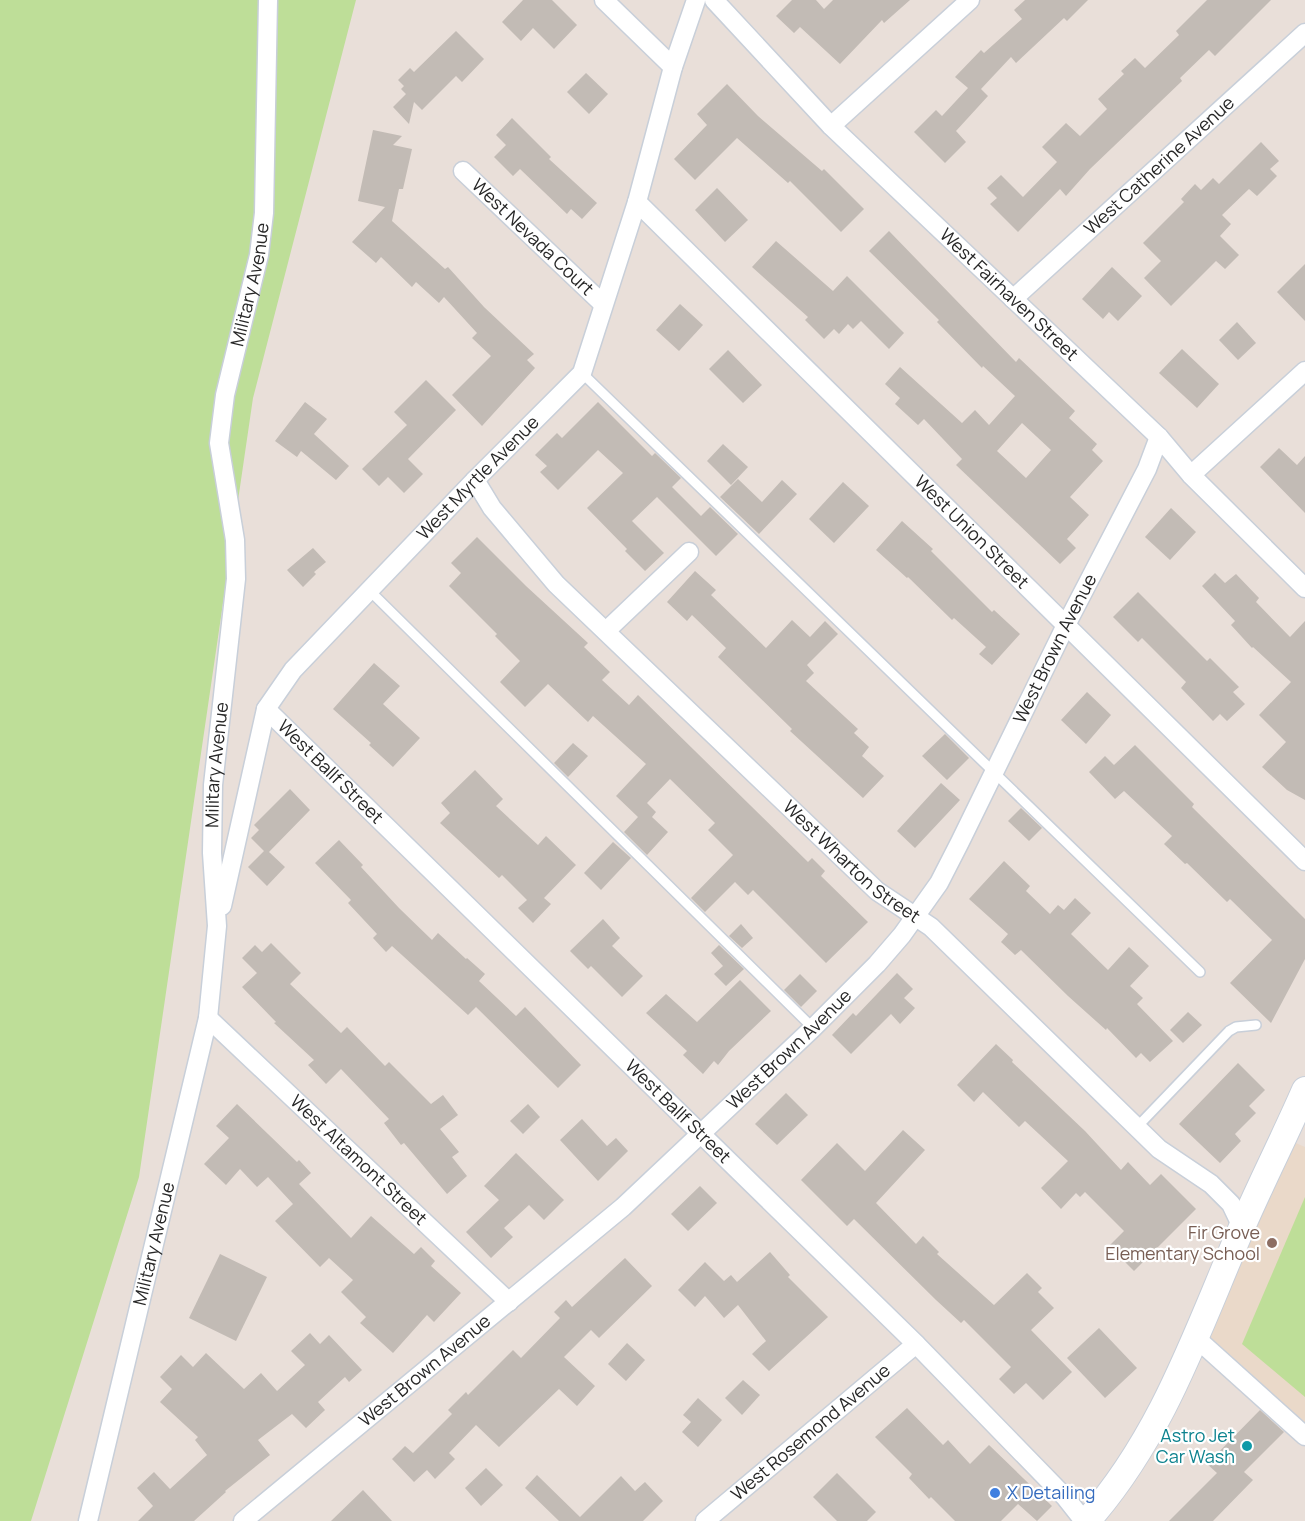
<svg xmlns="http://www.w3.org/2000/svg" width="1305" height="1521" font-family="Manrope,sans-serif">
<rect width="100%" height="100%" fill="#e9dfd9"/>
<path fill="#ead9c9" d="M1284 1138 1305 1147V1436L1196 1338Z"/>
<g fill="#bede98">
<path d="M0 0H356L253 398 139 1177 31 1521H0Z"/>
<path d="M1305 1197V1397L1242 1344Z"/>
</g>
<g fill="#c2bbb5" fill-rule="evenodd">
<path d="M523 0H552L577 25 554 49 533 28 521 41 502 22Z"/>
<path d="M792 0H816L824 9 833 0H910L884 23 882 20 840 64 800 27 794 33 776 16Z"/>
<path d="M1025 0H1088L1067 21 1064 18 1016 63 1011 57 981 89 988 96 956 131 966 142 945 163 914 132 936 110 942 116 968 88 955 77 981 50 984 53 1022 19 1014 10Z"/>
<path d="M1207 0H1271L1215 56 1209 50 1180 78 1182 81 1090 169 1066 196 1060 189 1018 232 990 204 997 198 987 188 1001 175 1023 197 1057 162 1042 147 1066 123 1080 136 1107 109 1098 99 1124 74 1121 71 1135 58 1145 68 1179 35 1176 31Z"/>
<path d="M456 31 484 59 462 82 456 76 422 110 414 102 409 124 393 107 406 94 401 89 404 86 398 80 410 68 414 72Z"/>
<path d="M586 73 608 94 589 114 567 92Z"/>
<path d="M727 84 758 116 822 171 824 169 864 209 841 232 790 181 788 183 737 138 695 180 674 159 707 125 697 114Z"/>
<path d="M512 118 551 157 549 159 597 203 582 219 571 209 567 214 520 169 513 176 494 157 506 145 496 135Z"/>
<path d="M373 130 402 136 393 145 412 149 403 189H399L392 221 445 269 448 267 484 307 534 354 527 360 535 368 482 426 452 395 491 356 472 338 477 333 444 297 439 303 416 282 412 287 381 257 376 263 352 242 385 207 358 201Z"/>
<path d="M1261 142 1279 161 1270 169 1277 176 1257 196 1249 189 1222 215 1231 224 1220 236 1239 255 1225 269 1216 261 1171 306 1144 278 1161 261 1143 243 1184 202 1181 199 1195 184 1201 190 1213 178 1219 184Z"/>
<path d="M717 188 748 220 725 242 695 210Z"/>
<path d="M889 231 1016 362 1019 358 1075 411 1069 418 1097 444 1092 450 1103 461 1070 497 1089 515 1067 539 1076 548 1060 564 956 465 962 459 924 419 918 425 895 404 900 398 885 384 900 367 962 423 975 410 989 425 1015 396 983 366 982 368 937 322 939 320 869 251ZM1022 423 1051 450 1026 478 997 451Z"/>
<path d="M776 241 833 291 847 276 904 333 889 349 861 321 853 329 848 324 839 334 834 329 824 339 805 320 808 317 752 267Z"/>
<path d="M1305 264V321L1277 292Z"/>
<path d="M1112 267 1142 296 1118 321 1109 312 1103 319 1082 299Z"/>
<path d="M680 304 703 325 679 351 656 330Z"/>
<path d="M1237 322 1256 343 1238 360 1219 340Z"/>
<path d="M1182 349 1219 384 1197 408 1159 373Z"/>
<path d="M728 350 762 385 743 403 709 369Z"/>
<path d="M426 380 456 410 408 459 423 474 404 493 388 477 379 486 362 469 407 425 394 412Z"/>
<path d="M305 402 327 419 314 434 349 466 336 480 301 451 297 457 275 441Z"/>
<path d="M598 402 652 456 655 453 681 478 672 487 701 516 710 507 738 534 716 556 657 497 632 521 664 553 645 571 625 551 627 549 587 508 623 473 598 450 558 490 540 472 547 466 535 455 557 433 562 438Z"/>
<path d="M723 444 748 467 731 485 707 461Z"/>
<path d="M1279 448 1297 465 1305 456V513L1260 467Z"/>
<path d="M738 479 762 502 782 480 797 494 759 534 720 497Z"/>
<path d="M843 482 869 506 834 543 809 519Z"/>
<path d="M1171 508 1196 532 1170 560 1145 537Z"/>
<path d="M902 521 933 549 931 551 992 612 994 610 1020 634 992 665 979 654 986 647 954 618 952 620 908 577 907 578 876 550Z"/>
<path d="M477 537 526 586 588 643 584 647 610 672 602 680 629 705 638 695 808 862 812 858 825 871 821 876 868 922 826 963 753 890 748 895 735 882 705 912 691 898 733 855 708 830 715 823 670 779 647 803 656 812 652 817 668 832 647 855 624 832 638 817 616 796 646 764 593 716 588 722 548 684 525 707 500 682 520 661 495 636 497 634 449 586 461 573 451 563Z"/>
<path d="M313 548 326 562 314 572 316 574 303 587 287 570Z"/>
<path d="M695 571 716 590 711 595 766 648 792 620 810 637 825 621 838 634 807 665 814 673 806 681 858 729 854 733 869 747 862 756 884 776 863 798 790 731 792 729 718 657 726 648 692 615 687 621 667 602Z"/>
<path d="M1215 573 1225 583 1236 574 1259 598 1256 602 1290 637 1305 621V800L1287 790 1262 767 1286 742 1259 715 1291 682 1253 647 1252 648 1231 625 1235 621 1202 586Z"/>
<path d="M1138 592 1207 661 1210 658 1239 687 1233 692 1245 704 1227 721 1220 714 1213 721 1181 688 1186 682 1142 638 1138 642 1113 617Z"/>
<path d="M374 663 400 686 383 704 420 738 393 767 369 745 371 743 333 709Z"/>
<path d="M1087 692 1111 715 1086 744 1061 720Z"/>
<path d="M945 734 969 758 947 780 922 756Z"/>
<path d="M573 743 588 756 568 777 554 763Z"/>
<path d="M1135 745 1194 804 1192 807 1305 919V959L1271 1023 1230 983 1272 940 1230 899 1227 902 1187 863 1185 864 1164 844 1172 836 1124 791 1115 799 1089 772 1105 756 1114 765Z"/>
<path d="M475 770 503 799 496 806 538 845 546 836 576 865 544 898 551 904 533 923 518 908 527 900 502 875 499 878 440 823 450 813 441 803Z"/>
<path d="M941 783 960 800 915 848 897 831Z"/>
<path d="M290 789 310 810 269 852 285 867 267 886 248 867 264 851 251 838 259 830 254 825Z"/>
<path d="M1021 808 1042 828 1029 841 1008 821Z"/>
<path d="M339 840 363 865 361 867 399 908 432 940 438 933 466 959 467 958 485 974 479 981 516 1016 525 1007 581 1065 558 1088 476 1007 468 1015 392 946 386 952 373 938 377 934 348 903 351 900 315 863Z"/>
<path d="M613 842 631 858 601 890 584 873Z"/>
<path d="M1004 861 1030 886 1026 891 1050 914 1058 905 1064 910 1075 898 1091 913 1071 934 1108 970 1129 947 1149 966 1130 986 1143 998 1137 1004 1173 1041 1150 1062 1141 1053 1136 1058 1107 1028 1106 1030 1068 996 1021 950 1015 955 1001 942 1008 934 969 899Z"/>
<path d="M603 919 620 938 612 946 643 976 622 997 591 966 588 969 570 951Z"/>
<path d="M741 924 753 938 742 948 729 936Z"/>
<path d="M271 943 301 973 290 984 341 1033 347 1027 385 1066 389 1062 431 1104 443 1095 458 1115 440 1129 459 1152 452 1157 467 1176 447 1194 404 1143 401 1145 384 1123 389 1119 341 1069 326 1084 308 1065 314 1060 274 1023 276 1022 242 987 257 973 242 958 255 945 262 952Z"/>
<path d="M719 945 744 969 726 986 714 974 723 966 711 953Z"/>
<path d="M897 973 913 989 904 998 915 1008 900 1024 891 1014 851 1054 832 1035 853 1013 856 1016Z"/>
<path d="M800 974 817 991 801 1007 784 990Z"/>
<path d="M740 980 771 1011 729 1051 718 1065 714 1061 703 1074 683 1055 687 1051 646 1013 666 994 697 1022Z"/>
<path d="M1188 1012 1202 1025 1183 1043 1170 1030Z"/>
<path d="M996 1044 1013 1060 1012 1062 1085 1131 1121 1170 1128 1162 1150 1185 1161 1174 1196 1209 1134 1271 1109 1246 1124 1231 1085 1192 1080 1197 1076 1193 1061 1209 1041 1188 1068 1161 1025 1121 1019 1127 983 1092 974 1102 957 1085Z"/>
<path d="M1238 1063 1265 1090 1249 1106 1256 1113 1235 1134 1241 1141 1220 1163 1179 1124Z"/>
<path d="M786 1093 808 1115 777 1145 755 1124Z"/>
<path d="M237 1104 297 1162 299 1160 311 1173 299 1184 351 1238 371 1216 414 1254 421 1247 435 1261 431 1266 461 1293 434 1322 427 1315 393 1353 360 1323 366 1317 341 1292 353 1280 329 1258 320 1267 275 1221 293 1204 268 1177 257 1187 240 1169 226 1185 204 1164 229 1138 216 1126Z"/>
<path d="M528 1104 540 1117 523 1134 510 1121Z"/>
<path d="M582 1119 607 1146 616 1138 628 1151 598 1181 560 1140Z"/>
<path d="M903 1130 925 1150 876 1203 916 1244 923 1236 939 1252 937 1254 994 1305 1027 1273 1042 1288 1038 1292 1054 1308 1031 1330 1072 1372 1043 1400 1026 1383 1014 1394 999 1379 1011 1367 964 1320 961 1323 936 1300 854 1219 847 1226 801 1180 837 1143 865 1171Z"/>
<path d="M516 1153 564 1200 544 1220 529 1205 504 1228 513 1237 491 1258 466 1232 499 1200 484 1186Z"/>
<path d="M700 1186 717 1203 688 1231 671 1214Z"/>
<path d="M770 1252 790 1275 788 1277 828 1317 769 1371 752 1354 766 1341 738 1305 724 1318 705 1296 695 1307 678 1290 705 1262 724 1281 731 1275 737 1282Z"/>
<path d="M220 1254 267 1277 236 1341 189 1318Z"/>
<path d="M625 1258 652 1286 599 1338 591 1330 564 1357 595 1386 577 1406 559 1389 499 1447 476 1425 449 1453 455 1459 435 1479 427 1470 414 1482 392 1459 405 1446 413 1453 452 1414 448 1410 466 1392 468 1395 513 1350 521 1358 560 1318 554 1312 566 1300 572 1307Z"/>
<path d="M1099 1328 1137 1368 1105 1398 1067 1358Z"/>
<path d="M310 1333 320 1344 329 1335 362 1370 349 1382 345 1377 318 1402 325 1410 306 1428 292 1414 258 1440 270 1455 225 1491 226 1492 194 1521H138L153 1506 137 1488 154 1472 170 1489 207 1455 195 1440 198 1437 160 1402 172 1389 160 1377 181 1355 193 1367 206 1353 244 1389 261 1373 277 1391 305 1365 291 1351Z"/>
<path d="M627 1343 645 1360 626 1381 608 1364Z"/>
<path d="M743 1380 760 1395 742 1415 725 1398Z"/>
<path d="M698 1398 722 1420 698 1447 682 1432 691 1422 683 1415Z"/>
<path d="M907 1408 943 1445 948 1440 970 1464 989 1445 1052 1506 1037 1521 1018 1504 1001 1521H955L931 1497 929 1499 909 1478 912 1474 875 1437Z"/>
<path d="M1260 1410 1284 1432 1244 1472 1253 1480 1213 1521H1169L1217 1473 1207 1464Z"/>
<path d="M486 1468 503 1485 481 1506 465 1488Z"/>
<path d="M837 1473 876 1512 867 1521H837L813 1497Z"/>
<path d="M537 1475 580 1517 621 1476 635 1491 645 1482 663 1501 643 1521H559L525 1488Z"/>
<path d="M363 1490 392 1521H331Z"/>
</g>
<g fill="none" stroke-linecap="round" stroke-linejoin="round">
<defs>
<g id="lane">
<path d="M582 373 1200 972"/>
<path d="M370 591 813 1028"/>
<path d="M1137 1127 1229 1031 1236 1027 1256 1025"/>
</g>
<g id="street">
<path d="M604 0 673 67"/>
<path id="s1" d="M714 0 831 126 1159 437 1191 475 1305 588"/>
<path d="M831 126 970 0"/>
<path id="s2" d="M463 171 603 304"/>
<path id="s3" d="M637 202 1305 861"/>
<path id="s4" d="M1013 299 1305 33"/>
<path d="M1191 475 1305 371"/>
<path id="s5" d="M475 480 492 508 556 584 877 891 931 927 1159 1149 1211 1184 1231 1204 1242 1227"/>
<path d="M606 631 689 552"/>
<path id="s6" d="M266 709 916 1344 1065 1497 1084 1521"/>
<path id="s7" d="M222 906 266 709 293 670 475 480 582 373 637 202 673 67 696 0"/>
<path id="s8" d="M208 1018 509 1302"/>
<path d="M1196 1338 1305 1436"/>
<path id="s9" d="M88 1521 208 1018 217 926 212 853 213 785 236 579 235 540 219 443 225 395 259 255 264 213 268 0"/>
<path id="s10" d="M243 1521 623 1207 813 1028 877 964 902 935 939 883 960 842 1066 625 1147 469 1159 437"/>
<path id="s11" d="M705 1521 916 1344"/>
</g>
<path id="secondary" d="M1087 1521C1163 1435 1197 1331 1242 1227 1262 1181 1285 1136 1305 1090"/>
</defs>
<use href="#lane" stroke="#c8cfd9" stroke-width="12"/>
<use href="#street" stroke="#c8cfd9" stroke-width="21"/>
<use href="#secondary" stroke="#c8cfd9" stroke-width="28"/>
<use href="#lane" stroke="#fff" stroke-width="9"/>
<use href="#street" stroke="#fff" stroke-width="18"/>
<use href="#secondary" stroke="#fff" stroke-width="26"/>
</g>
<circle fill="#8d6e63" stroke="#fff" stroke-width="2" cx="1272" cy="1243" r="6"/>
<circle fill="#0f9aa8" stroke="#fff" stroke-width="2" cx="1247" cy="1446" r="6"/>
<circle fill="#3f7fe0" stroke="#fff" stroke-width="2" cx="995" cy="1493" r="6"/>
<g text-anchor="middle" stroke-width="4.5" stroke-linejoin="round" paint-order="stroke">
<g font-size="18" fill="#272727" stroke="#fff">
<text dy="6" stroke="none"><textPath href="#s4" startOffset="198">West Catherine Avenue</textPath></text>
<text dy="6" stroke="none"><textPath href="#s2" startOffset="96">West Nevada Court</textPath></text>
<text dy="6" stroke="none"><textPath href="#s9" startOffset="1257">Military Avenue</textPath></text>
<text dy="6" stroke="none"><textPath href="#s1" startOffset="417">West Fairhaven Street</textPath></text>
<text dy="6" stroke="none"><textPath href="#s7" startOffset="516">West Myrtle Avenue</textPath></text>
<text dy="6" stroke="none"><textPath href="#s3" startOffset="470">West Union Street</textPath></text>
<text dy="6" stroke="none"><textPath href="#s10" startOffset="1208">West Brown Avenue</textPath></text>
<text dy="6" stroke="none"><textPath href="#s9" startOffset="771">Military Avenue</textPath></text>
<text dy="6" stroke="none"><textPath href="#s6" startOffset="90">West Ballf Street</textPath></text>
<text dy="6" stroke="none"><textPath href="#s5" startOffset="538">West Wharton Street</textPath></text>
<text dy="6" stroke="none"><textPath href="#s10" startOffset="722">West Brown Avenue</textPath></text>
<text dy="6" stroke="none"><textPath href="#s6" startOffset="576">West Ballf Street</textPath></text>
<text dy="6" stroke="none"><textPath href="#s8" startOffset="207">West Altamont Street</textPath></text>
<text dy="6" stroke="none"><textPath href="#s9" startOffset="285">Military Avenue</textPath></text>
<text dy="6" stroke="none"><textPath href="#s10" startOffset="236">West Brown Avenue</textPath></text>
<text dy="6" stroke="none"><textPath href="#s11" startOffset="138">West Rosemond Avenue</textPath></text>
</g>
<g font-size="18" fill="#785e54" stroke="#fff" text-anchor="end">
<text x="1260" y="1239">Fir Grove<tspan x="1260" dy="21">Elementary School</tspan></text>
</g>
<g font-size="18" fill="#0d838f" stroke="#fff" text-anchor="end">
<text x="1235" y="1442">Astro Jet<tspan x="1235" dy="21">Car Wash</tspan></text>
</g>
<g font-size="18" fill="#366cbe" stroke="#fff" text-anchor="start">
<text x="1007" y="1499">X Detailing</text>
</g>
</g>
</svg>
